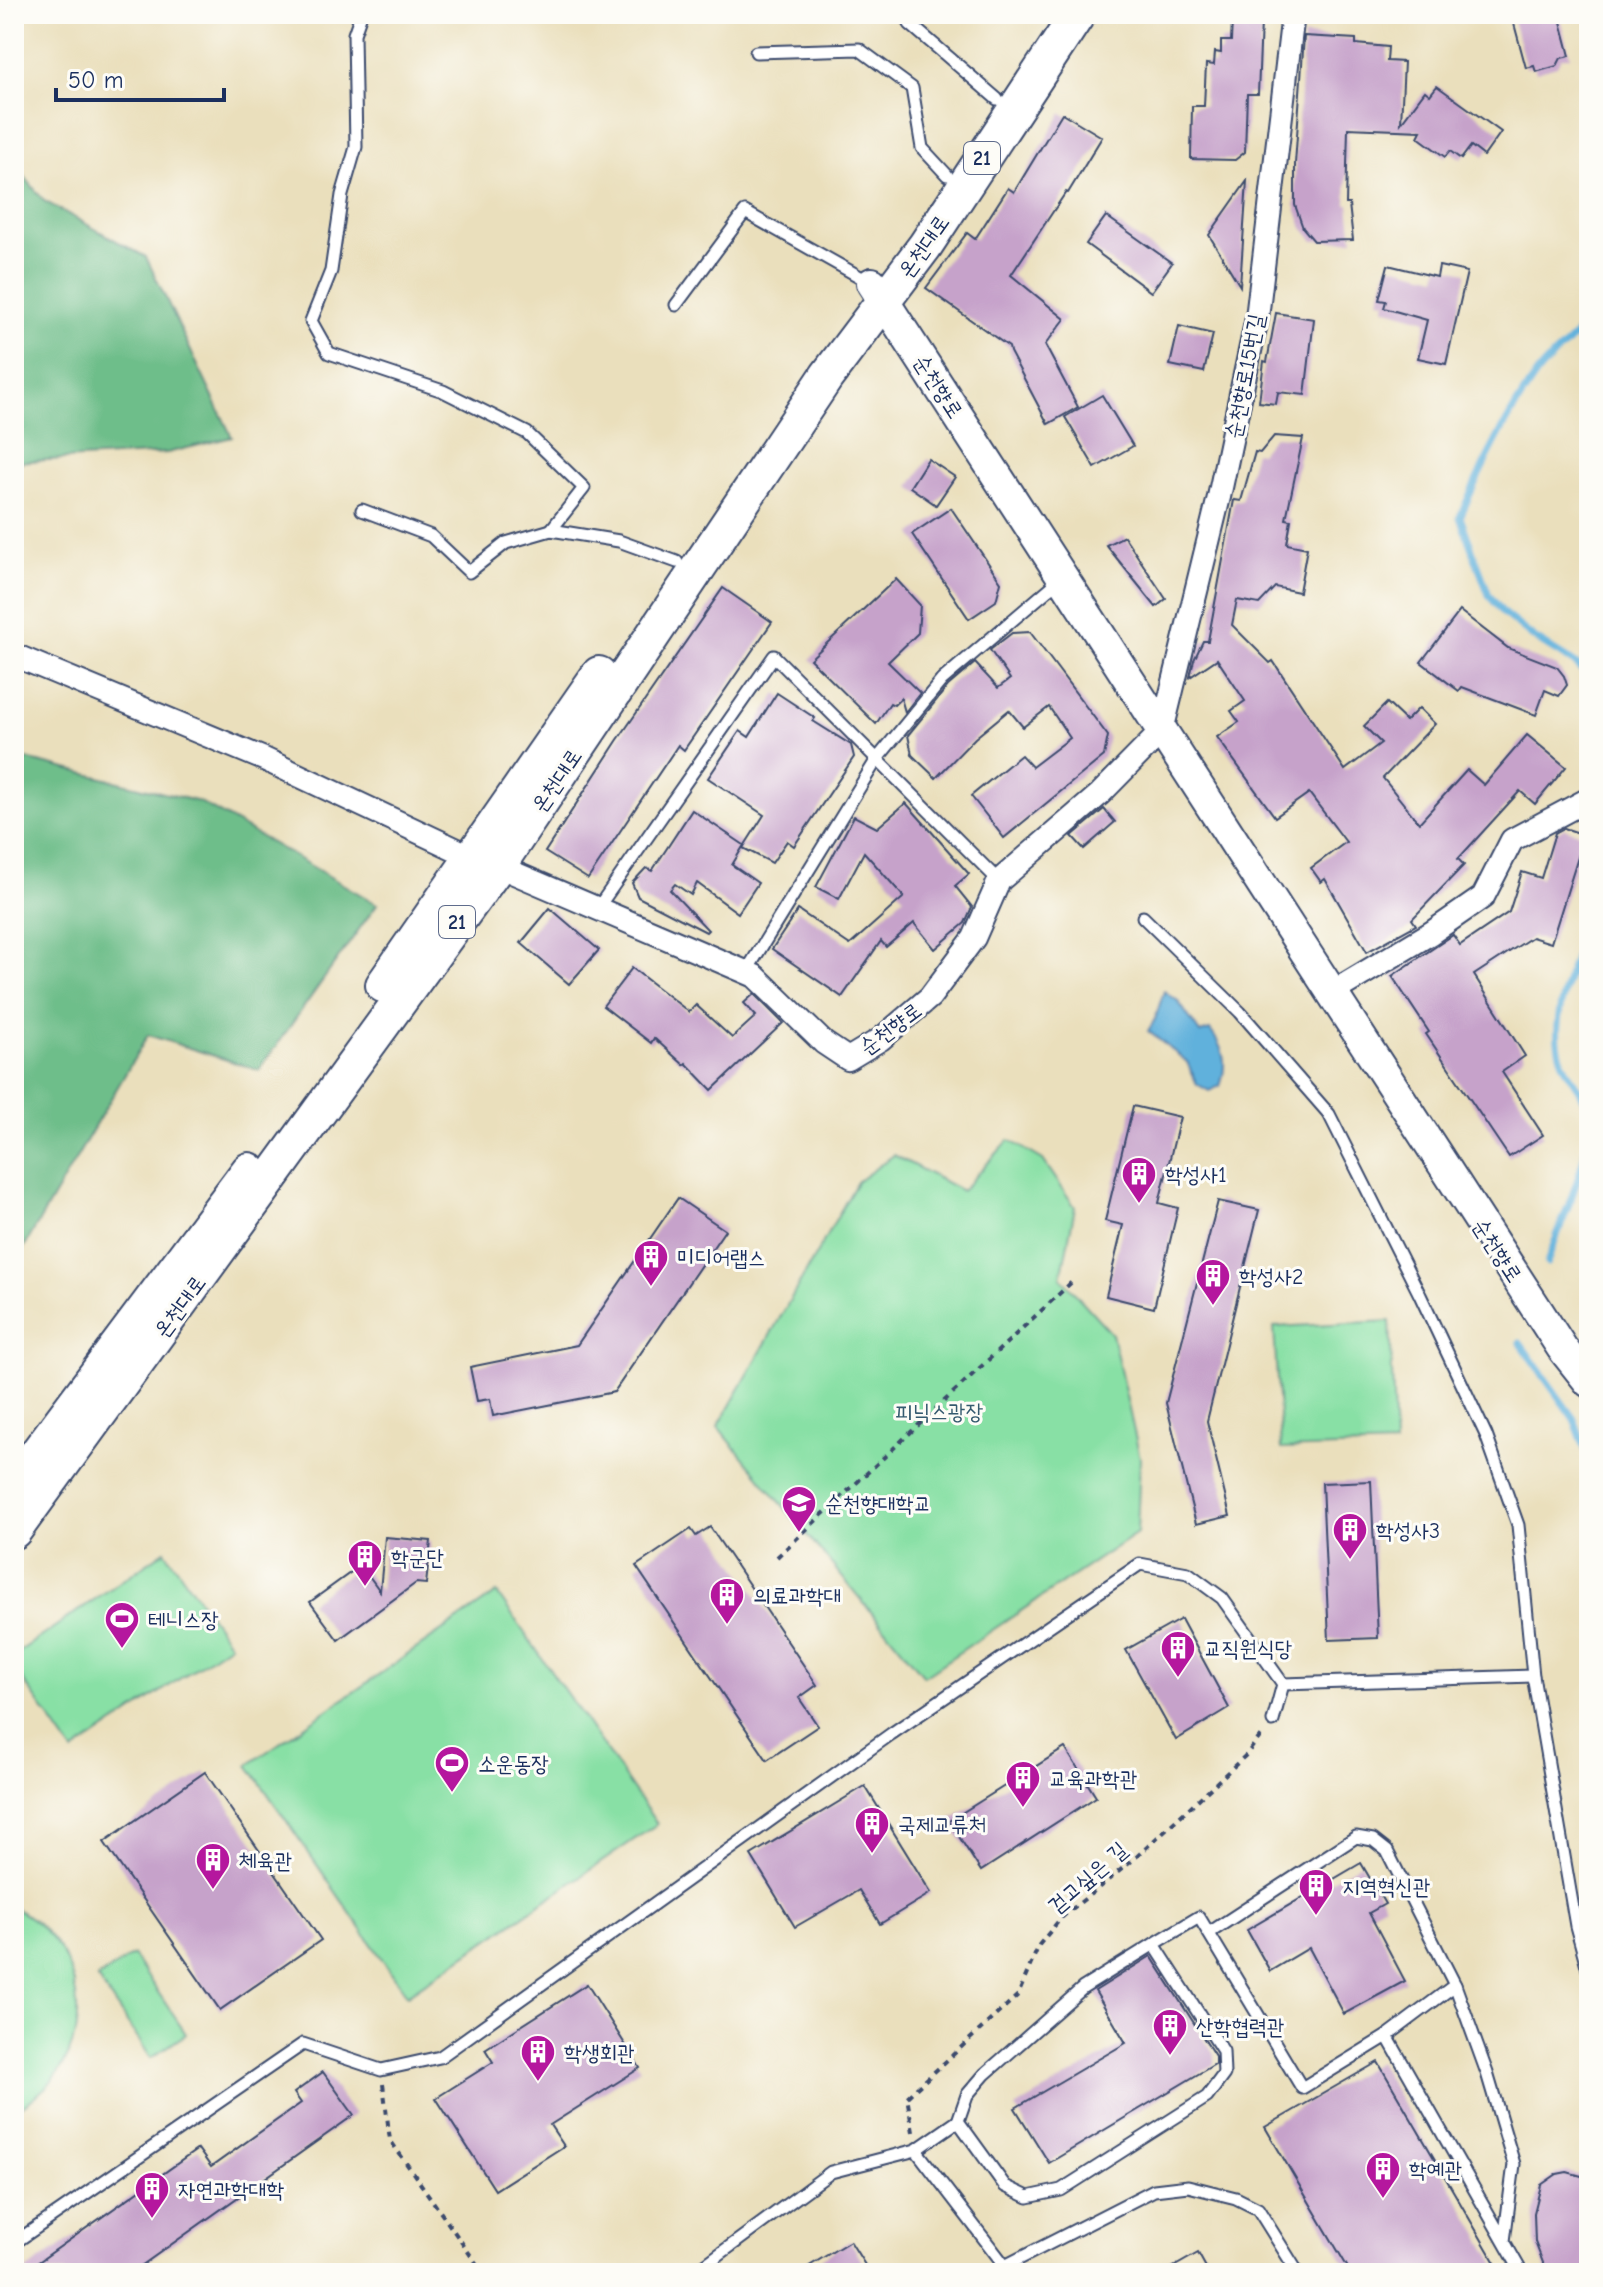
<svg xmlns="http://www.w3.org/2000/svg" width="1603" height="2287" font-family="'Comic Neue','Poor Story',sans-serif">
<rect width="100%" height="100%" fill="#fdfcf7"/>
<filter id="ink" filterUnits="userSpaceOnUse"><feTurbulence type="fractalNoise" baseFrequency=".0125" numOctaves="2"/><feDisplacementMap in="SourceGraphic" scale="16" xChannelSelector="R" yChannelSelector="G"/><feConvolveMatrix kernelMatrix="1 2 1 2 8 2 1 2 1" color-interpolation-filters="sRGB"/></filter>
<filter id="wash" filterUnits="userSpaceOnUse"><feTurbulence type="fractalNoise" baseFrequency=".006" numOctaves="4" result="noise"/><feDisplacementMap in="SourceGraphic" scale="32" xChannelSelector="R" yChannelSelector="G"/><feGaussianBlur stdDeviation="1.8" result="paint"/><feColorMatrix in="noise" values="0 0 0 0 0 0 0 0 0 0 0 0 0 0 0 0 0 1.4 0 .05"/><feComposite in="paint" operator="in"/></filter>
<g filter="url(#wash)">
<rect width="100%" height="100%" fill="#eadfbc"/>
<g fill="#88e0a5" stroke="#528882" stroke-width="2">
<path d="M1009 1140 1043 1160 1075 1207 1061 1278 1112 1334 1140 1458 1137 1533 924 1676 718 1427 857 1182 894 1155 962 1191Z"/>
<path d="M1390 1321 1395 1445 1281 1449 1274 1327Z"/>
<path d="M165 1551 230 1644 73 1752 14 1667V1655Z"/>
<path d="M497 1593 657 1824 407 1995 248 1765Z"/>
<path d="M14 1908C76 1938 97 2020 56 2076 44 2091 30 2101 14 2112Z"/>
<path d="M133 1955 186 2034 151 2058 97 1978Z"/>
</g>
<g fill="#6ebe8a" stroke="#447674" stroke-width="2">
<path d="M14 163 44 201 146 257 232 437 167 453 14 462Z"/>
<path d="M14 756 200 802 377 904 259 1070 148 1035 23 1249 14 1243Z"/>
</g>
<path fill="#61b1dc" stroke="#3e709d" stroke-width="2" d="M1164 991 1178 1001 1200 1033 1210 1030C1224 1048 1228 1064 1220 1086L1209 1091 1197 1084 1187 1062 1148 1031 1155 1019Z"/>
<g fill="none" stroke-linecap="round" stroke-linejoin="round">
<g stroke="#61b1dc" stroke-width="7">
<path d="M1589 317C1573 344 1551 353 1536 375 1505 419 1481 468 1460 517L1489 595 1503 613 1534 638 1576 664 1589 677"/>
<path d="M1547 1263C1561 1221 1591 1160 1589 1117 1588 1095 1567 1077 1561 1057 1548 1018 1575 959 1589 922"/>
<path d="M1520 1343 1574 1419 1589 1458"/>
</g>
</g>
<g id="blocks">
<g fill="#c6a2ca">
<path d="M1534 14H1559L1570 56 1561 58 1557 66 1536 72 1534 66 1526 68 1513 20Z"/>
<path d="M1232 21 1261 22 1258 94H1247L1245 152 1235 160 1191 159 1192 106H1204L1206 64 1214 65 1215 52 1221 53V41H1231Z"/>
<path d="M1304 36 1356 39V44L1388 47 1387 61 1404 62 1401 123 1425 91 1430 95 1437 86 1501 132 1484 156 1471 146 1461 159 1450 151 1445 157 1418 137 1421 131 1348 128 1346 204H1349L1353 240 1314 241 1303 228 1295 205V164Z"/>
<path d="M1062 113 1102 137 1068 193 1066 192 1011 275 1065 319 1045 345 1078 407 1048 424 1010 352 1009 347 926 288 967 233 975 239 1008 188 1014 192Z"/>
<path d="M1247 181 1240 286 1209 235Z"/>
<path d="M1106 216 1172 263 1151 292 1086 244Z"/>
<path d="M1388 265 1437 277 1439 266 1467 272 1446 364 1418 358 1427 320 1384 308 1386 301 1379 300Z"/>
<path d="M1276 313 1314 319 1305 395 1278 392 1276 404 1259 402 1264 361 1267 362Z"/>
<path d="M1179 326 1213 334 1204 372 1170 365Z"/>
<path d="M1102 395 1133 446 1095 468 1065 417Z"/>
<path d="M1274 436 1303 438 1286 519 1291 520 1287 544 1307 548 1299 592 1275 587 1259 604 1237 600 1232 625 1270 663 1273 661 1345 770 1381 743 1364 726 1387 703 1406 721 1419 708 1435 724 1383 778 1419 823 1467 770 1484 785 1527 735 1566 767 1535 804 1520 791 1458 859 1464 865 1412 919 1416 925 1367 952 1325 879 1321 882 1311 868 1346 842 1309 793 1275 817 1217 737 1239 722 1231 711 1245 701 1217 659 1190 677 1194 660 1203 641H1208L1234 500 1241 501 1255 452 1260 453Z"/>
<path d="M928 459 955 477 936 505 910 487Z"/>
<path d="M951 508 1001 582 996 601 969 619 912 534Z"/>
<path d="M1124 536 1166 599 1156 607 1106 545Z"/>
<path d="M896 579 920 605 918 633 888 662 920 693 905 712 901 698 894 705 890 703 876 724 810 659Z"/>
<path d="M723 588 772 622 684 750 678 745 588 879 545 852 617 741Z"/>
<path d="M1460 611 1508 648 1557 667 1564 676 1567 685 1559 696 1545 690 1536 715 1462 687 1459 691 1421 662Z"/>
<path d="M1030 632 1108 736 1104 756 1004 838 971 796 1021 755 1032 767 1070 738 1049 707 1023 727 1009 710 975 738 936 778 912 755 908 735 948 686 975 663 998 688 1010 679 990 650 1012 633Z"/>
<path d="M777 693 815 718 813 721 851 745 854 757 794 846 787 841 772 863 743 848 764 815 708 778 740 731 749 737Z"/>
<path d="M906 803 969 874 955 886 972 907 965 923 935 949 914 923 886 947 881 941 842 997 772 949 798 910 850 945 904 897 864 852 839 899 816 887 854 816 877 828Z"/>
<path d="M1104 809 1115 822 1084 849 1072 836Z"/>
<path d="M692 810 744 845 732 865 758 883 738 913 697 883 691 895 675 884 670 890 708 930 706 932 638 897 632 883 646 868 652 871Z"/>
<path d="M1564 828 1585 835 1551 943 1532 937 1474 975 1525 1056 1502 1072 1543 1135 1509 1157 1426 1034 1429 1032 1392 976 1453 935 1460 945 1509 912 1522 872 1541 878 1555 833Z"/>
<path d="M550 908 599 950 569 984 521 943Z"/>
<path d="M632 968 689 1012 696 1005 732 1038 756 1016 744 1003 754 994 783 1023 712 1090 686 1063 684 1065 654 1038 651 1043 603 1006Z"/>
<path d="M1133 1106 1180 1117 1159 1203 1178 1208 1154 1308 1106 1296 1123 1225 1105 1221Z"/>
<path d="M678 1198 725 1230 614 1392 493 1416 490 1399 477 1401 470 1367 577 1345Z"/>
<path d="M1218 1201 1259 1210 1207 1421 1230 1516 1196 1524 1166 1403Z"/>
<path d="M1371 1481 1378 1638 1329 1640 1322 1483Z"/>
<path d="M710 1527 817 1685 799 1698 818 1726 767 1760 636 1566 691 1529 696 1536Z"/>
<path d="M385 1537 431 1541 426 1584 416 1583 338 1640 310 1602 361 1565 380 1591Z"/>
<path d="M1181 1619 1229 1708 1176 1740 1126 1650Z"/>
<path d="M1065 1748 1096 1797 981 1871 949 1821Z"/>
<path d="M205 1772 321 1940 220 2010 104 1842Z"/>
<path d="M865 1786 931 1893 880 1924 859 1890 795 1927 751 1855Z"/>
<path d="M1361 1863 1385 1904 1369 1913 1405 1981 1344 2014 1309 1948 1270 1971 1247 1930Z"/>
<path d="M1151 1956 1215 2056V2064L1049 2163 1015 2108 1126 2043 1095 1991Z"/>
<path d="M587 1984 640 2068 550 2125 564 2146 495 2190 436 2098 493 2062 485 2049Z"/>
<path d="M1378 2062 1501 2273H1351L1265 2127Z"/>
<path d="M323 2072 354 2115 131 2273H23L198 2149 211 2167 301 2103 294 2093Z"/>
<path d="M1567 2172 1589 2178V2273H1547L1535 2242 1534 2213 1541 2185 1557 2174Z"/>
<path d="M850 2241 870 2273H798Z"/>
<path d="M1198 2253 1209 2273H1163Z"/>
</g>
</g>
</g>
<g filter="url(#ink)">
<use href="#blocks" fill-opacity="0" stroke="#3a496c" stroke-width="2"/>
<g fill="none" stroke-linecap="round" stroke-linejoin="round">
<defs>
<g id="lane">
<path d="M361 14 354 34 356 147 342 195 331 271 311 321 329 353 443 391 527 433 584 488 551 530"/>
<path d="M905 14 910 24 997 99"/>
<path d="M756 52 859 49 912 88 922 148 947 175"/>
<path d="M676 305 745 212 871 283"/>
<path d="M362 510 431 536 469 572 506 543 551 530 619 541 677 562"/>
<path d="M597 909 774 656 999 881"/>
<path d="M1143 917 1240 1012 1329 1114 1420 1295 1486 1435 1518 1525 1533 1676 1576 1926 1589 1973"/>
<path d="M746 972 877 759 942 680 1062 578"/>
<path d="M1283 1684 1533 1676"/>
<path d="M1209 1933 1356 1837 1373 1840 1387 1851 1455 1985"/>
<path d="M958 2121 967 2095 985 2074 1083 1988 1154 1944"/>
<path d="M916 2150 958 2121 1005 2186 1028 2197 1061 2190 1207 2097 1224 2074 1223 2051 1154 1944 1199 1917 1302 2088 1387 2036"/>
<path d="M1504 2241 1514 2164 1487 2073 1455 1985 1387 2036 1522 2273"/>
<path d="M14 2243 303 2044 381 2070 440 2057 891 1734 1140 1564 1188 1573 1222 1598 1283 1684 1273 1721"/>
<path d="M694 2273 831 2172 916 2150 1005 2266 1154 2190 1188 2186 1236 2198 1258 2209 1298 2273"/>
</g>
<g id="street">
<path d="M14 655 264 759 472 857"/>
<path d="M498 866 755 976 824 1043 848 1059 881 1039 930 997 974 938 999 881 1100 794 1162 731 1219 497 1257 318 1293 14"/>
<path d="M1331 993 1431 933 1483 897 1512 840 1589 799"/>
</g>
<path id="secondary" d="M872 283 1562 1348 1589 1382"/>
<g id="primary">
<path d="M383 985 599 674"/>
<path d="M14 1484 249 1170"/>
<path d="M14 1531 498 866 827 376 925 246 1078 14"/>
</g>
</defs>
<use href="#lane" stroke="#3a496c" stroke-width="15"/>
<use href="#street" stroke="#3a496c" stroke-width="26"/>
<use href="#secondary" stroke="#3a496c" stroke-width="34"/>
<use href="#primary" stroke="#3a496c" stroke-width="38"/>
<g stroke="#3a496c" stroke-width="4" stroke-dasharray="6 6" stroke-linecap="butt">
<path d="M777 1557 1074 1280"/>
<path d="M383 2084 390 2140 483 2273"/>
<path d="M913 2132 907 2097 1018 1995 1039 1945 1061 1918 1133 1860 1245 1756 1264 1732"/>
</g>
<use href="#lane" stroke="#fff" stroke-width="11"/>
<use href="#street" stroke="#fff" stroke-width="22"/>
<use href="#secondary" stroke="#fff" stroke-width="30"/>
<use href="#primary" stroke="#fff" stroke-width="34"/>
</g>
</g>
<defs>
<symbol id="building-pin" viewBox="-11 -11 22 30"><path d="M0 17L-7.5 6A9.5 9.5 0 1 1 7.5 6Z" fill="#b5179e" stroke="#fdfcf7"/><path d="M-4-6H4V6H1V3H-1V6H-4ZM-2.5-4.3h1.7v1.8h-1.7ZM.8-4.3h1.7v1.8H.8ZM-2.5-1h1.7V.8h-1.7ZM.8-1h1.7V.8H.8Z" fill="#fff"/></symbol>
<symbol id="university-pin" viewBox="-11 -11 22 30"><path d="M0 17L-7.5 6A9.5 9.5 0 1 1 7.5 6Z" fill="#b5179e" stroke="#fdfcf7"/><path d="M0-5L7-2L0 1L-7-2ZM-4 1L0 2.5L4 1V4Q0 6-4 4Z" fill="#fff"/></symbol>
<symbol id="stadium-pin" viewBox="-11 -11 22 30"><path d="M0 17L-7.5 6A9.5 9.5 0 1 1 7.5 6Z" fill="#b5179e" stroke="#fdfcf7"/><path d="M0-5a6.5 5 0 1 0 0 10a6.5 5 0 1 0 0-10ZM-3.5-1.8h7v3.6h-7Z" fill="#fff"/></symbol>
</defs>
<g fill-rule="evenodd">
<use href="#building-pin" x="1119" y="1154" width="40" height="54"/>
<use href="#building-pin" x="631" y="1237" width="40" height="54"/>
<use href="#building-pin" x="1193" y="1256" width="40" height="54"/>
<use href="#university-pin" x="779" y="1483" width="40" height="54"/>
<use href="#building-pin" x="1330" y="1510" width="40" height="54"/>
<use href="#building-pin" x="345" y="1537" width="40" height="54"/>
<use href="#building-pin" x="707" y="1575" width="40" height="54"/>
<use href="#stadium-pin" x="102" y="1599" width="40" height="54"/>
<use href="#building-pin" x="1158" y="1628" width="40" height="54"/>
<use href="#stadium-pin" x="432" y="1743" width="40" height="54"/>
<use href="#building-pin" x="1003" y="1758" width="40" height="54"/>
<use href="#building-pin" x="852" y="1804" width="40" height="54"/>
<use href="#building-pin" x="193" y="1840" width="40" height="54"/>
<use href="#building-pin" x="1296" y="1866" width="40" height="54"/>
<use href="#building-pin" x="1150" y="2006" width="40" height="54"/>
<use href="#building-pin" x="518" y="2032" width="40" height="54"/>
<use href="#building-pin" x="1363" y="2149" width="40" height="54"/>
<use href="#building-pin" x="132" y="2169" width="40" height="54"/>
</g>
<g text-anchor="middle" stroke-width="6" stroke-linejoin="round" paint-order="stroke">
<g fill="#fdfcf7" stroke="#5f6c8c" stroke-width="2">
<rect x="964" y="142" width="36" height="32" rx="6"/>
<rect x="439" y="906" width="36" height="32" rx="6"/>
</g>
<g font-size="20" font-weight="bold" fill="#1b2f5e">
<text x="982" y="165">21</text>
<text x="457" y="929">21</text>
</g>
<g font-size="22" fill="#1b2f5e" stroke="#fdfcf7">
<text transform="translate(923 246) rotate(-55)" y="8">온천대로</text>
<text transform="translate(1244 376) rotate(-79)" y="8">순천향로15번길</text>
<text transform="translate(939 386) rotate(57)" y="8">순천향로</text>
<text transform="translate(556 780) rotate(-56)" y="8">온천대로</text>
<text transform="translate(890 1028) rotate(-37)" y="8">순천향로</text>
<text transform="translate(1498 1250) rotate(57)" y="8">순천향로</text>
<text transform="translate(179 1306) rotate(-54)" y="8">온천대로</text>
<text transform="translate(1087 1877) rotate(-41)" y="8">걷고싶은 길</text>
</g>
<g font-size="22" fill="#1b2f5e" stroke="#fdfcf7" text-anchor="start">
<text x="1165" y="1182">학성사1</text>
<text x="677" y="1265">미디어랩스</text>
<text x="1239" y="1284">학성사2</text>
<text x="825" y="1511">순천향대학교</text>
<text x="1376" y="1538">학성사3</text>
<text x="391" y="1565">학군단</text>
<text x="753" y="1603">의료과학대</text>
<text x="148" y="1627">테니스장</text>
<text x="1204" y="1656">교직원식당</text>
<text x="478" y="1771">소운동장</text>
<text x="1049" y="1786">교육과학관</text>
<text x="898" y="1832">국제교류처</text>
<text x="239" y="1868">체육관</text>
<text x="1342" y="1894">지역혁신관</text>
<text x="1196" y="2034">산학협력관</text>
<text x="564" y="2060">학생회관</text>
<text x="1409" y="2177">학예관</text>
<text x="178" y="2197">자연과학대학</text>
</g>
<g font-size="22" fill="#365b70" stroke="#fdfcf7">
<text x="939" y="1419">피닉스광장</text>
</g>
</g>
<rect width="1603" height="2287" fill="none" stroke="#fdfcf7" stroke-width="48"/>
<path d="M56 88v12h168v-12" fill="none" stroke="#1b2f5e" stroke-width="4"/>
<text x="68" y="88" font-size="24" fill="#1b2f5e" stroke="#fdfcf7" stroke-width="6" paint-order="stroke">50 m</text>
</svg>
